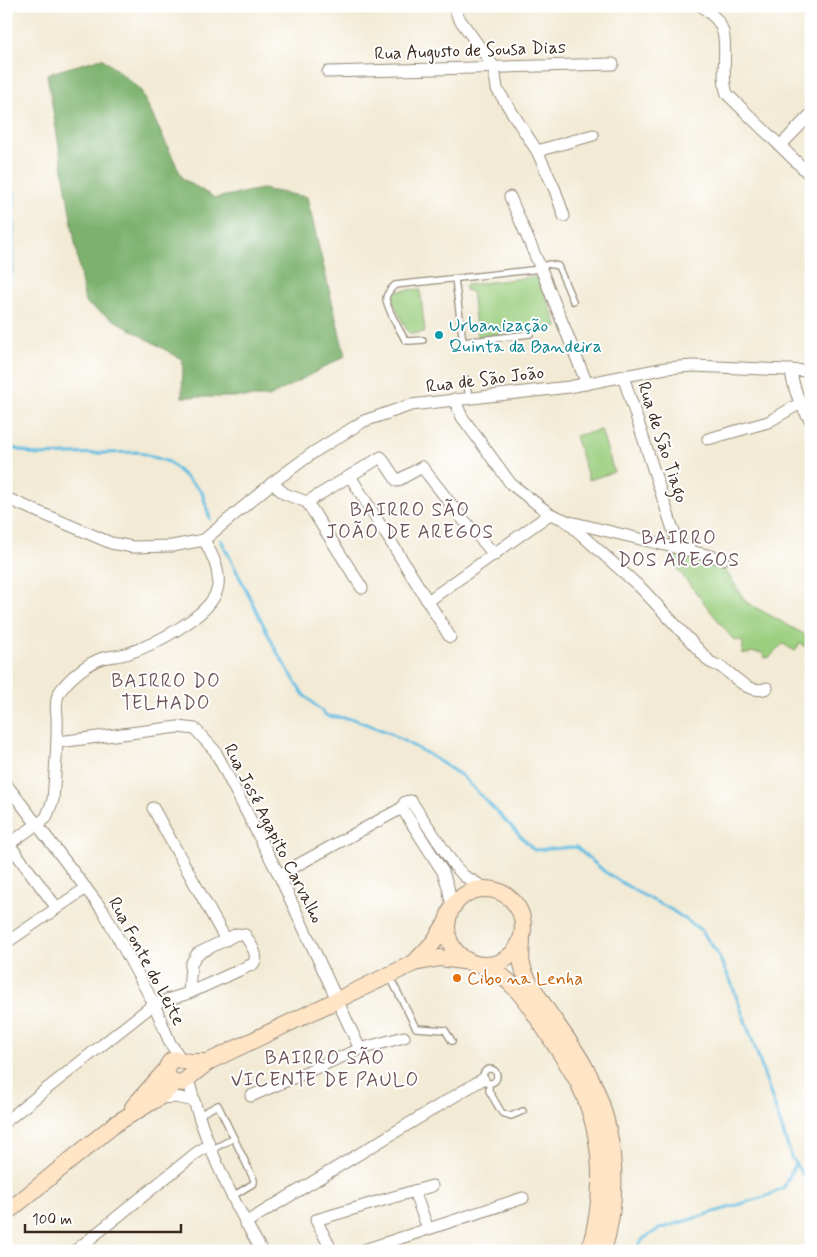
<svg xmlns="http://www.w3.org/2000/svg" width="817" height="1257" font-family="Mynerve,sans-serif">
<rect width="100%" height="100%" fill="#fff"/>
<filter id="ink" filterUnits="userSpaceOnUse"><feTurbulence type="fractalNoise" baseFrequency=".02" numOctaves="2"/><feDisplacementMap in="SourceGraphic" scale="10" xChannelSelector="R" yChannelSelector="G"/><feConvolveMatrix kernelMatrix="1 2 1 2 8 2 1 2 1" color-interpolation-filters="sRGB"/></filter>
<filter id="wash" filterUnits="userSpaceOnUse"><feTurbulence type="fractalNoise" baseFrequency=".0096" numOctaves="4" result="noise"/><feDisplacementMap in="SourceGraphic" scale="20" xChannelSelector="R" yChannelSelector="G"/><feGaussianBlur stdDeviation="1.12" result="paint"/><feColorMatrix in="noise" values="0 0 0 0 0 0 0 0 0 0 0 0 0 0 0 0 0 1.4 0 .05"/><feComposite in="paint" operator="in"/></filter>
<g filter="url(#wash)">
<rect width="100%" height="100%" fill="#f2ead4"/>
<g fill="#9ccf80" stroke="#6c7c4f">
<path d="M533 277 539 280 558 327 477 337 472 292 465 290V285Z"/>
<path d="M420 289 425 332 412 334 407 331 393 301V295L397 291Z"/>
<path d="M601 430 614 472 589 480 575 436Z"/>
<path d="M675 554 722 565 746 602 811 638V642L805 647 800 643 795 651 783 644 770 657 765 658 763 653 750 652 749 654 742 653 743 645 741 640 736 641 732 638 678 570 674 558Z"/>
</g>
<path fill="#7db26e" stroke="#5c6e46" d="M102 58 140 89 183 179 215 198 262 189 307 197 345 356 269 397H182L183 360 85 303 47 74Z"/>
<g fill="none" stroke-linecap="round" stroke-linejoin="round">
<g stroke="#65bee2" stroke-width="3">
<path d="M6 177 14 191 12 270 6 292"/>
<path d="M6 445 10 447 37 455 138 452 169 462 202 492 210 519"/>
<path d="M221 540 277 652 303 694 327 716 353 719 387 732 428 754 462 776 534 850 576 847 605 872 637 892 670 909 701 930 716 951 731 982 758 1056 792 1159 811 1186"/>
<path d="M636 1251C639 1239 649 1235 659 1229L767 1196 784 1187 795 1164"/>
</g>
</g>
</g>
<g filter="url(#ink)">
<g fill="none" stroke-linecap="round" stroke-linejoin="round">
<defs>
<g id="lane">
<path d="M540 267 549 264 558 266 573 301"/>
<path d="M455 279 463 342 530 334"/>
<path d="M423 340 409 341 405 340C400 330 386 308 386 298 387 292 391 289 395 285L541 269"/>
<path d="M466 379 469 398"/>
<path d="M390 977 416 1028 445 1030 452 1041"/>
<circle cx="490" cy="1076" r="7"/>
<path d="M489 1083V1091L502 1113 511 1116 523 1111"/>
<path d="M199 1115 218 1105 254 1180V1183L233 1196"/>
<path d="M211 1150 234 1138"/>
</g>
<g id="street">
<path d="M454 6 458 17 494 67 497 89 537 151 555 190 564 216"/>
<path d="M702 6C707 11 713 15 717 20 732 38 719 72 727 94L811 176"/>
<path d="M328 72 613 64"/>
<path d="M781 145 811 114"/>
<path d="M537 151 593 135"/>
<path d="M510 197 541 269 587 384"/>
<path d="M791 370C793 390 800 405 811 421"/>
<path d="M623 376 679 548"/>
<path d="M454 399 462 417 511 484 550 514 565 520 642 589 710 662C713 664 718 665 721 667 734 675 749 696 767 688"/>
<path d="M708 439 768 422 799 404"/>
<path d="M350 476 450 637"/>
<path d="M272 483 285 494 307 502 381 457 397 481 422 467 461 517 495 555"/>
<path d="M6 498 111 543 133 547 172 546 204 540 272 483 314 452 364 421 411 405 569 387 666 368 693 366 811 371"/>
<path d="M307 502 362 588"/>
<path d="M566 521 723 559"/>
<path d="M428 601 550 514"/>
<path d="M58 742 178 727 195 729 215 751 279 875 360 1049"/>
<path d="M6 784 104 912 154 1004 170 1043 181 1059"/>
<path d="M153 808 226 940"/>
<path d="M9 844 57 908"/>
<path d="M6 846 46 818 53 800C55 772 58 744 57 716 56 709 56 699 59 693 67 680 87 663 103 658 111 656 121 656 129 653 153 645 210 616 217 590 222 573 212 554 204 540"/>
<path d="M279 875 402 808"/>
<path d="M452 907 448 887 443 872 402 808 405 802 411 801 454 865 464 876 485 888"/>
<path d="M6 943 86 888"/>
<path d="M188 1079C203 1139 230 1197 262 1251"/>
<path d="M251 1096 360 1049 404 1037"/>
<path d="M158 1098 175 1097 190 1100"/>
<path d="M6 1121 154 1004 189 993 253 964C260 955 250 944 245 935L237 934 197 954 191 964 189 993"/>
<path d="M414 1191 432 1186"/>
<path d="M245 1223 483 1079"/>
<path d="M75 1251 195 1154 209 1145"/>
<path d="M332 1251 316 1220 414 1191 428 1229"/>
<path d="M361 1251 523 1198"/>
</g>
<g id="secondary">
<path d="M808 6 811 8"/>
<circle cx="485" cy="927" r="38"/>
<path d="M522 940 521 960 524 972C540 1004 564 1032 582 1062 615 1118 622 1189 603 1251"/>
<path d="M414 963 433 943 448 920"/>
<path d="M483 965C514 979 527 1002 545 1029 556 1047 569 1065 579 1084 604 1135 606 1197 589 1251"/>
<path d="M166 1070 167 1074 171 1081 182 1083 208 1062 414 963 440 958 470 962"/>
<path d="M133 1107 166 1070C171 1053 179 1061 190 1062 196 1062 202 1062 208 1062"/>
<path d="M6 1213 115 1124 158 1098 175 1083"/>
</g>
</defs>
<use href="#lane" stroke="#968a79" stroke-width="8"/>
<use href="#street" stroke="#968a79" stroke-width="13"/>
<use href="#secondary" stroke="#968a79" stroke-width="18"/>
<use href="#lane" stroke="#fff" stroke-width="5.5"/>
<use href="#street" stroke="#fff" stroke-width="11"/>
<use href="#secondary" stroke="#ffe4c6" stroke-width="16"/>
</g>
</g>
<circle fill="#0f9aa8" stroke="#fff" stroke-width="2" cx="439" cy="335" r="5"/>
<circle fill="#e8710a" stroke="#fff" stroke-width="2" cx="457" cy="978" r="5"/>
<g text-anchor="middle" stroke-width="4" stroke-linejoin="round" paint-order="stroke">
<g font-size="18" fill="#3b2a1e" stroke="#fff">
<text transform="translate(470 50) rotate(-2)" y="6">Rua Augusto de Sousa Dias</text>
<text transform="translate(485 379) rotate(-7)" y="6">Rua de São João</text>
<text transform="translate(663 442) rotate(72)" y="6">Rua de São Tiago</text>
<text transform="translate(274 833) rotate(63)" y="6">Rua José Agapito Carvalho</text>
<text transform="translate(147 961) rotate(62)" y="6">Rua Fonte do Leite</text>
</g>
<g font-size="18" fill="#0d838f" stroke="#fff" text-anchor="start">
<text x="449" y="331">Urbanização<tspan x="449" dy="21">Quinta da Bandeira</tspan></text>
</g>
<g font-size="18" fill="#c56008" stroke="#fff" text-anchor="start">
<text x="467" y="984">Cibo na Lenha</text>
</g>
<g font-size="19" letter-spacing="1" fill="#6e5458" stroke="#fff">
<text x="410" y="516">BAIRRO SÃO<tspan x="410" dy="22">JOÃO DE AREGOS</tspan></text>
<text x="679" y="544">BAIRRO<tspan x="679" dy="22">DOS AREGOS</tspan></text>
<text x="166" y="687">BAIRRO DO<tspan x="166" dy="22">TELHADO</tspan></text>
<text x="325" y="1064">BAIRRO SÃO<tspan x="325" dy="22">VICENTE DE PAULO</tspan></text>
</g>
</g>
<rect width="817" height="1257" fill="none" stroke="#fff" stroke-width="25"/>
<path d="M25 1224v8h156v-8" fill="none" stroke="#3b2a1e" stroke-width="2.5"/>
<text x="32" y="1224" font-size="15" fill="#3b2a1e" stroke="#ffffff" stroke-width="4" paint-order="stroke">100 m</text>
</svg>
